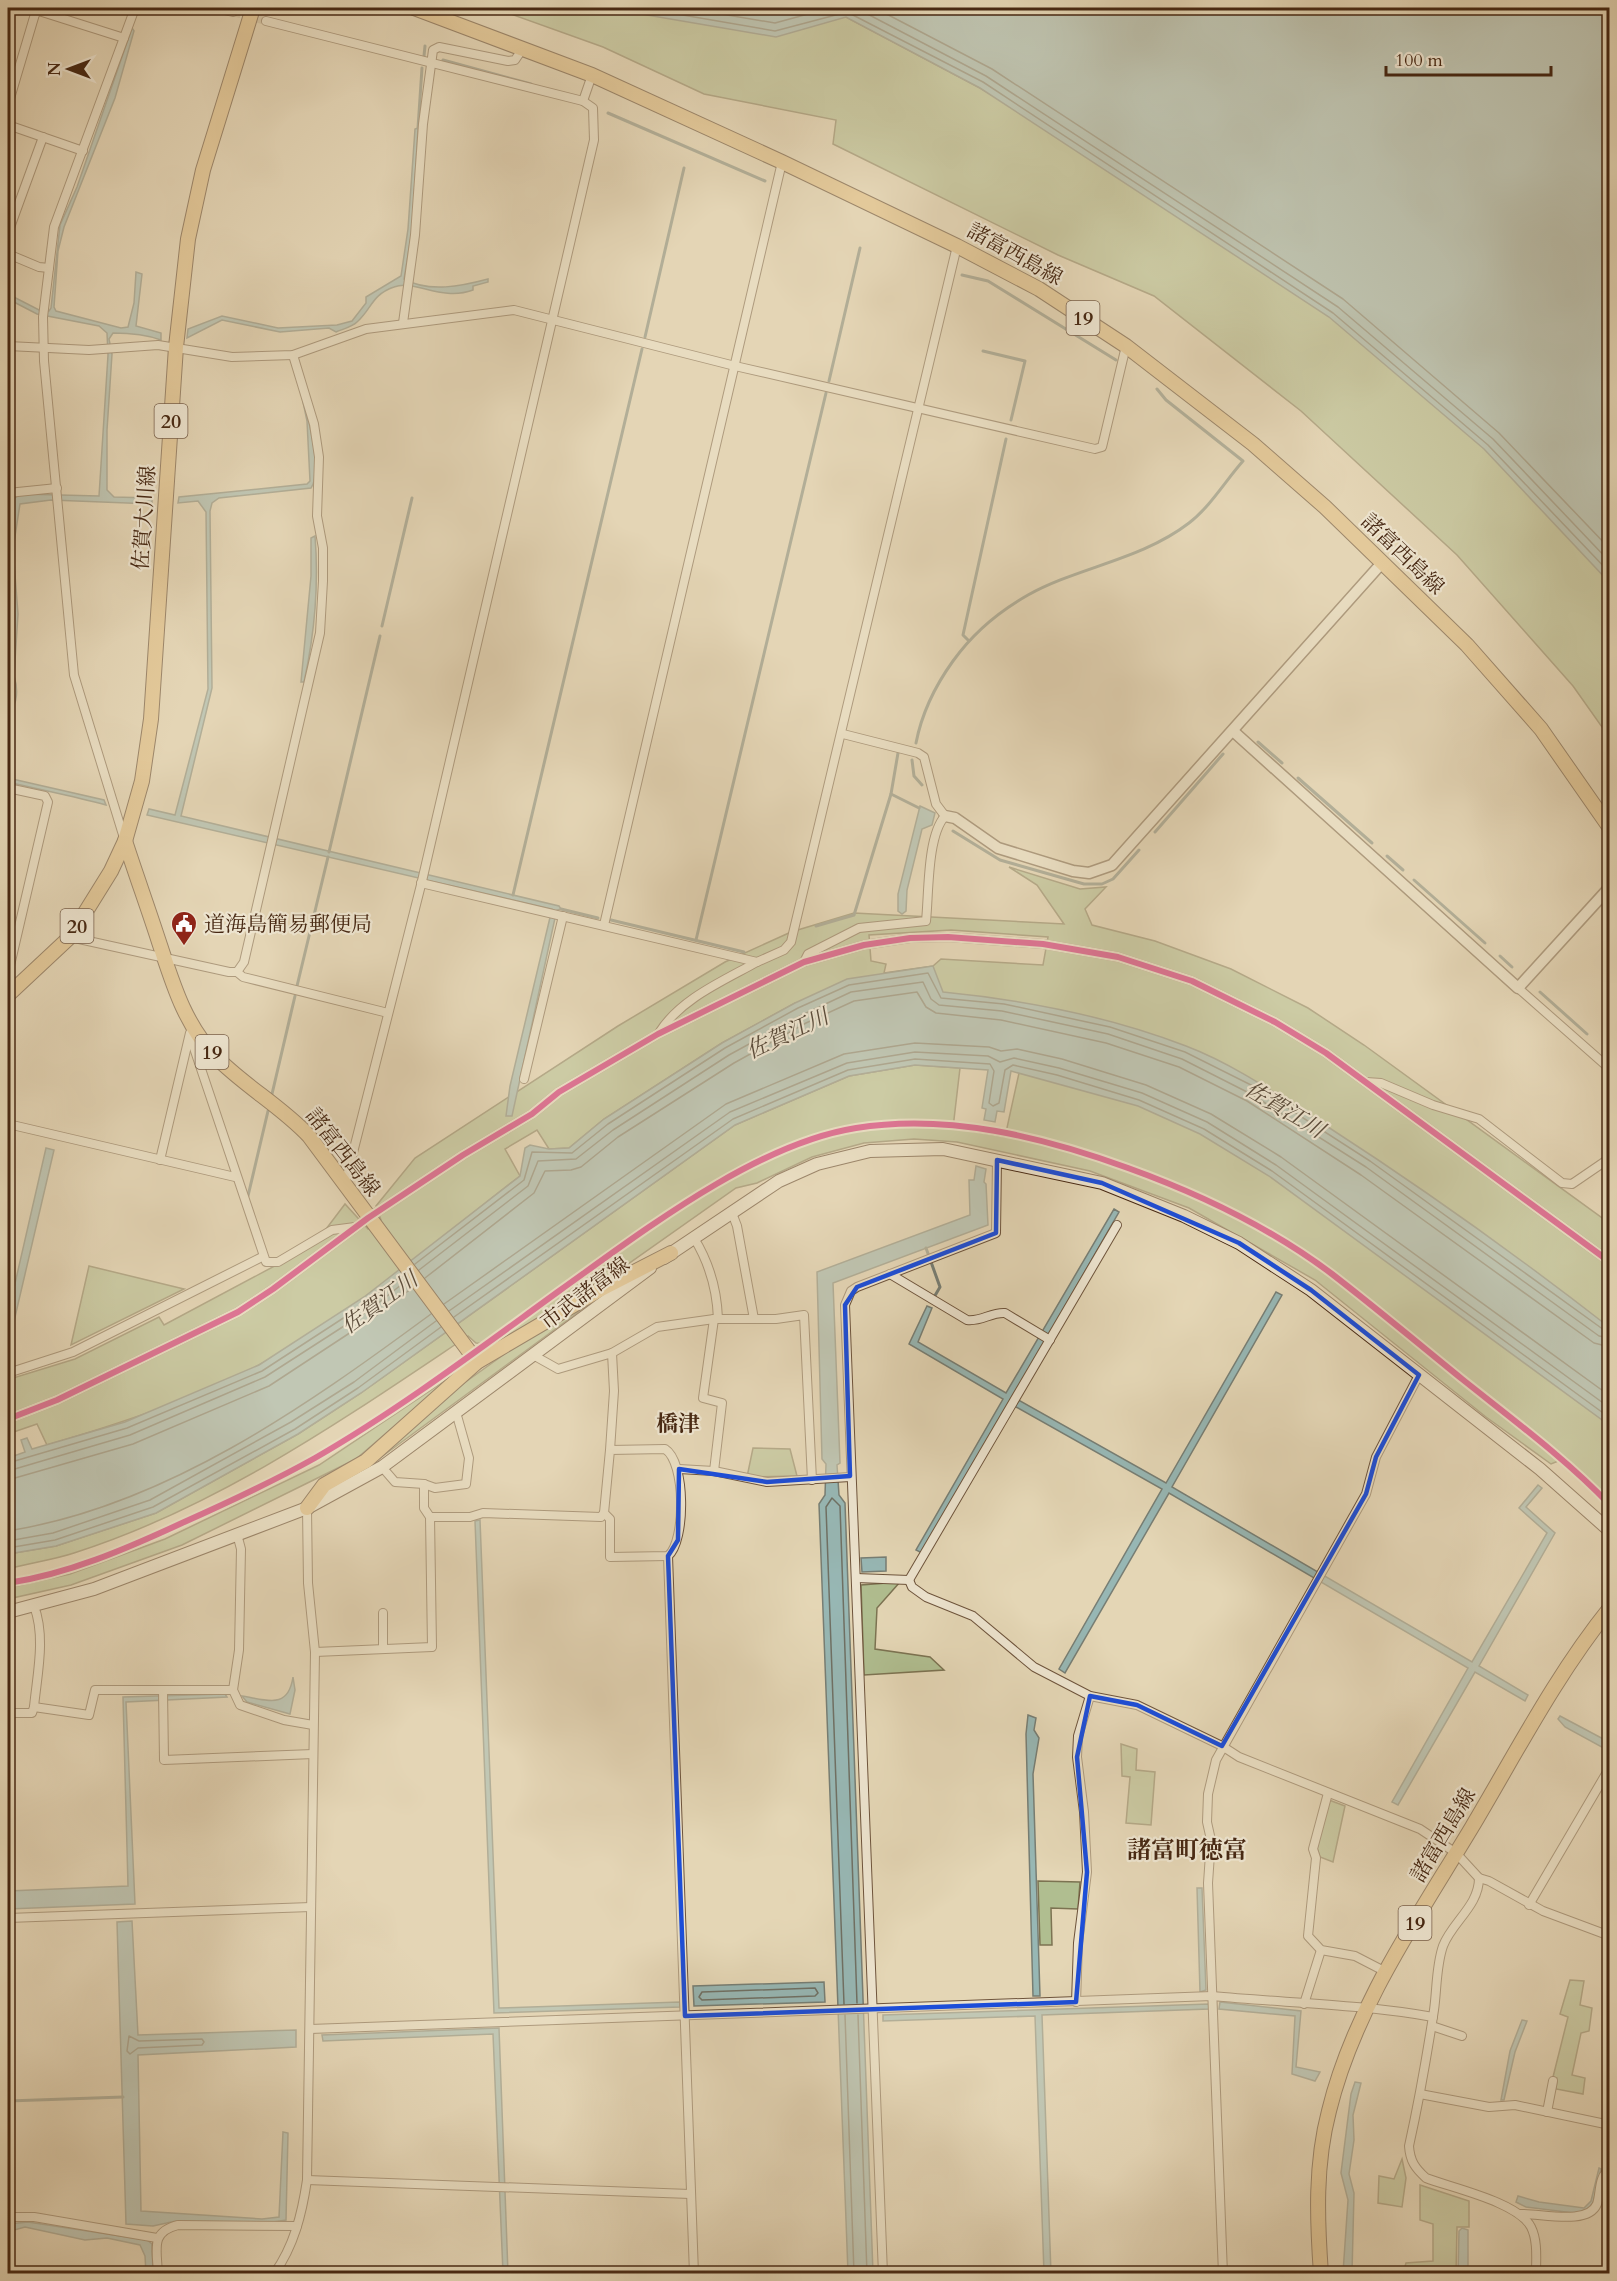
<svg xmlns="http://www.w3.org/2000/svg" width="1617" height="2281" font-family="Cardo,'Noto Serif JP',serif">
<rect width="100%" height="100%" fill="#e4d6b5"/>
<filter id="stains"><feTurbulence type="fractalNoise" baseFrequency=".00333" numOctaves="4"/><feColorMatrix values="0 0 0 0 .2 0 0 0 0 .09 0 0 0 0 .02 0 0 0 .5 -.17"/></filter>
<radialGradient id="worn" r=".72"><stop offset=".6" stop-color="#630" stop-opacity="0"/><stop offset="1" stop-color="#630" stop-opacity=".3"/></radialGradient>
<g fill="#b0be90" stroke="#7c7352" stroke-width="1.5" fill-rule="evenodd">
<path d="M494 8H718L846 17 980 88 1399 337 1609 573V737L1573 686 1457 555 1301 411 1154 296 1058 255 833 144 836 120 704 94 603 47Z"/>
<path d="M1009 867 1080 889 1106 887 1085 909 1092 925 1155 941 1231 969 1308 1008 1364 1045 1609 1223V1341L1375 1169 795 1003 722 1043 604 1119 569 1148 549 1149 537 1130 505 1149 520 1176C438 1239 351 1317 259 1365 192 1400 119 1424 47 1445L37 1424 8 1434V1391L12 1390 13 1378 75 1359 159 1317 164 1325 314 1245 345 1204 368 1229 381 1220 376 1206 415 1158 618 1026 725 962 791 932 854 913 1064 924 1037 885ZM951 930 1048 937 1043 965 941 959 933 966 884 973 886 964 871 961 869 935Z"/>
<path d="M1026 1061 1235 1133 1609 1414V1500L1566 1458 1551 1464 1486 1417 1315 1280 1189 1208 1090 1171 957 1142 914 1139 864 1143 812 1157 757 1183 736 1188 604 1281 497 1344 476 1343 468 1336C344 1419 218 1507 74 1553 53 1560 29 1563 8 1569V1554L56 1546 156 1513 298 1434 361 1393 735 1125 849 1076 915 1065 960 1068 953 1128 1005 1137 1019 1073Z"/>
<path d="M89 1266 184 1289 71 1345Z"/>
<path d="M592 1302 380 1458 446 1396 520 1343Z"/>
<path d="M455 1374 356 1459 182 1545 71 1585 8 1599V1588L70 1574 165 1539 319 1465Z"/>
<path d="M753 1448 790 1449 797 1476 747 1477Z"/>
<path d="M900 1582 877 1608 875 1649 930 1657 944 1670 864 1675 861 1585Z"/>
<path d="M1121 1744 1137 1749 1136 1770 1155 1772 1151 1825 1126 1823 1130 1777 1122 1776Z"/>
<path d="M1329 1800 1345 1806 1333 1862 1320 1857 1317 1848Z"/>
<path d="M1038 1881 1080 1882 1078 1909 1051 1908 1052 1945H1040Z"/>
<path d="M1570 1980 1584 1981 1580 2005 1592 2008 1589 2031 1581 2033 1572 2075 1585 2078 1583 2094 1556 2089 1557 2078 1553 2077 1568 2017 1560 2014Z"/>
<path d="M1402 2159 1406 2178 1402 2207 1378 2203 1379 2176 1394 2179Z"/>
<path d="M1420 2185 1469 2201V2227H1457L1456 2273H1403L1406 2263 1433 2261V2224L1420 2220Z"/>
</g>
<g fill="#97b7b4" stroke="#777e74" stroke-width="1.5">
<path d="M606 8H1609V582L1484 449 1329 317 980 88 846 17 776 37Z"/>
<path d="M132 28 134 31 115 98 64 227 58 251 54 307 56 311 121 328 128 327 134 303 136 272 142 274 136 326 161 333V340C145 334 130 333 113 333L109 339 112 354 107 430V490L114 497 152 498V504L51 500 20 504 13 549 18 614 14 676C18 688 18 704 9 713L14 613 9 549V502L21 494 99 496 108 355 107 333 99 326 37 314 8 299V294L41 311H49L51 308 60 225 77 187Z"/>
<path d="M418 128 412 231 404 279C429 293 462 286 488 279V282L473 286V290C441 302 415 279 394 287 371 295 372 309 357 322 352 327 343 329 336 332L329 328 280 332 222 320 187 338 188 329 222 316 278 328 337 325 352 321 366 303V297L401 276 408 229 415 129Z"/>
<path d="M302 397C308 417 323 471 311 488L219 498 212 503 210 511 212 688 181 816 559 906 561 909 557 910 555 918 512 1116H506L510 1086 552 909 147 815 149 809 175 815 208 689 206 512 198 501 178 503 179 497 307 484 310 481 307 421Z"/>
<path d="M315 536C319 586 315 632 304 682H301L311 576V538Z"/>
<path d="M8 778 104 800 106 805C73 796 41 790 8 782Z"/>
<path d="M920 806 935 813 932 825 922 829 907 890 906 911 902 914 898 911V894Z"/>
<path d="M933 966 943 992C1025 1000 1108 1016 1186 1046 1236 1065 1282 1098 1328 1127 1424 1189 1519 1257 1609 1327V1425L1269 1176 1200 1134 1138 1106 1011 1071 1004 1112 997 1111 995 1122 984 1120 986 1109 982 1108 988 1070 915 1065 849 1076 735 1125 361 1393 298 1434 156 1513 56 1546 8 1554V1458L25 1452 21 1440 27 1438 32 1449 125 1422 259 1365 364 1297 520 1176 525 1148 530 1145 549 1149 569 1148 604 1119 722 1043 795 1003 847 979Z"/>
<path d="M46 1148 54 1150 8 1347V1314Z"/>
<path d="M976 1166 986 1169 984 1182 986 1184 988 1225 833 1283 840 1463 837 1465 839 1495 845 1503 873 2273H848L819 1504 825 1495 826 1464 822 1459 817 1272 970 1215 969 1180H974Z"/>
<path d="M1114 1209 1119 1212 1013 1397 1166 1483 1276 1292 1282 1295 1172 1487 1472 1662 1547 1533 1519 1508 1538 1485 1542 1488 1526 1507 1555 1533 1479 1666 1528 1695 1525 1701 1475 1672 1398 1805 1392 1802 1468 1668 1169 1493 1065 1673 1059 1669 1162 1489 1009 1403 922 1553 916 1550 1003 1399 909 1344 927 1306 932 1308 918 1342 1006 1393Z"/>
<path d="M480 1520 499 2008 680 2002V2007L494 2013 475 1521Z"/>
<path d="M886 1557V1571L862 1572 861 1558Z"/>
<path d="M293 1677 295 1690 290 1714 247 1702 242 1696C267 1700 288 1710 293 1677Z"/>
<path d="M225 1694 227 1697 126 1702 135 1904 8 1909V1891L128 1886 123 1697Z"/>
<path d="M1028 1715 1036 1718 1034 1730 1039 1738 1033 1774 1040 1996H1033L1026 1734Z"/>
<path d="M1560 1716 1609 1742V1751L1565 1727 1558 1719Z"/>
<path d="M1197 1888H1202L1206 1990 1200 1992Z"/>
<path d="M132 1921 138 2035 296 2030V2047L138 2055 141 2211 262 2219 279 2217 283 2132 288 2133 286 2220 267 2223 176 2221 153 2226 126 2224 117 1922Z"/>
<path d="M824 1982 825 2002 694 2006 693 1986Z"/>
<path d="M1220 2002 1301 2011 1296 2067 1320 2072 1315 2081 1292 2074 1295 2016 1219 2009Z"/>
<path d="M1209 2004V2009L1042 2015 1051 2274 1044 2273 1035 2016 883 2021V2015Z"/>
<path d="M1522 2020 1527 2021 1515 2052 1504 2100H1501L1510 2051Z"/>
<path d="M499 2028 508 2273H503L493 2034 323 2041 322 2035Z"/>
<path d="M1355 2082 1361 2083 1353 2115 1354 2140 1349 2174 1354 2193 1352 2273H1343L1348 2200 1341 2173 1351 2094Z"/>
<path d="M1599 2168 1601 2169 1593 2203 1582 2214 1526 2207 1516 2202 1518 2196 1539 2202 1584 2208 1591 2201Z"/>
<path d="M28 2222 147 2240 152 2244 153 2273H146L145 2256 140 2245 107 2238 85 2240 25 2227 14 2230 9 2261 8 2224Z"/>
<path d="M1462 2228 1468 2230V2273H1458L1459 2231Z"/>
</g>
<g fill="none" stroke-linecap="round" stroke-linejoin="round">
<g stroke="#6f7064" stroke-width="1.5">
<path d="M642 8 775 31 847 12 983 82 1333 313 1488 445 1610 573"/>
<path d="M686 8 775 23 830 8"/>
<path d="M856 8 986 76 1338 307 1493 439 1610 562"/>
<path d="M875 8 992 69 1343 299 1499 433 1610 549"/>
<path d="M415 1264 524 1180 532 1152 572 1153 608 1124 725 1048 798 1008 849 985 928 973 941 998 1004 1004 1110 1027 1185 1052 1255 1087 1370 1161 1604 1330 1610 1331"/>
<path d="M419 1270 528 1186 538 1161 576 1159 613 1130 729 1055 802 1015 851 992 923 982 931 999 939 1005 1002 1011 1108 1034 1182 1059 1251 1094 1366 1167 1599 1336 1610 1338"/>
<path d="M425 1278 534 1193 545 1171 571 1170 581 1167 618 1137 734 1063 806 1023 854 1001 917 992 926 1007 936 1013 1001 1020 1106 1043 1179 1067 1247 1101 1361 1175 1594 1343 1610 1347"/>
<path d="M444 1304 726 1104 844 1054 915 1043 989 1047 1001 1051 1017 1049 1062 1059 1146 1085 1211 1114 1281 1157 1610 1396"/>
<path d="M449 1311 730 1112 847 1063 915 1052 988 1056 1000 1062 1014 1058 1059 1068 1142 1093 1207 1122 1276 1165 1610 1408"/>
<path d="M454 1317 733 1119 848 1070 915 1059 990 1064 994 1071 989 1103 993 1106 999 1103 1005 1070 1013 1065 1057 1075 1139 1100 1204 1129 1272 1171 1610 1418"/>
<path d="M8 1463 127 1428 262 1371 368 1302 402 1275"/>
<path d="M8 1471 130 1435 265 1377 372 1308 406 1281"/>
<path d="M8 1480 133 1444 269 1386 377 1315 412 1288"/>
<path d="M8 1531C165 1506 305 1407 431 1314"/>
<path d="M8 1541 53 1533 150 1500 291 1422 354 1382 436 1321"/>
<path d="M8 1548 55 1540 153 1507 295 1429 358 1388 441 1327"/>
<path d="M815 1988 818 1993 815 1996 702 2000 699 1997 702 1992Z"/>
<path d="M844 2004 826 1507 832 1498 840 1506 857 2003"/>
<path d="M845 2015 854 2274"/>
<path d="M858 2015 867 2274"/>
<path d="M129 2036 139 2041 202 2039 204 2042 202 2045 138 2048 130 2054 127 2051Z"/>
</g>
<g stroke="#777e74" stroke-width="3">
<path d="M424 56 425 46"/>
<path d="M443 60 531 84"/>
<path d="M608 113 765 181"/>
<path d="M418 128 422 68"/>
<path d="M962 275 988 281 1116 360"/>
<path d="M645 337 684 168"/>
<path d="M983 351 1025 361 1011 420"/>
<path d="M829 381 860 248"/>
<path d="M382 626 412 498"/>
<path d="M968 640 963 635 1006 439"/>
<path d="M8 730 9 713"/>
<path d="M1258 742 1282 763"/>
<path d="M916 743C922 712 935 686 953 661 973 633 998 612 1028 595 1078 567 1141 560 1189 523 1210 507 1226 480 1243 461L1166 400 1157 389"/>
<path d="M898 753 891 794 919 808"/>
<path d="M912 760 914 776 922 785"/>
<path d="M1298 778 1372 843"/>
<path d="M953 831 1000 860 1084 884H1102L1113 879 1139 850"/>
<path d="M1155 832 1223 754"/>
<path d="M329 852 380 636"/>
<path d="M1387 856 1403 870"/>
<path d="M1414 880 1485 943"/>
<path d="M513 895 642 349"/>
<path d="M561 909 598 918"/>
<path d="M611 920 744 952"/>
<path d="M816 926 854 915 891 794"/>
<path d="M696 940 826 393"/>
<path d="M1500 956 1512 967"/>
<path d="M297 986 328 857"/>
<path d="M1540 992 1587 1034"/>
<path d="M1604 1050 1610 1055"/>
<path d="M272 1094 295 996"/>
<path d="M248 1196 268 1111"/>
<path d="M926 1248 940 1287 933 1299"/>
<path d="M8 2101 123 2097"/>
</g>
<path stroke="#c5b395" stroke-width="8" stroke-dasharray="8 4" stroke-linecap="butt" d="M233 12 266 21"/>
<defs>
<g id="minor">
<path d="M216 8 233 12"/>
<path d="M266 21 583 101 593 108 594 140 422 881 345 1184"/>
<path d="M583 101 592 75"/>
<path d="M8 105 35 14 39 11 124 38"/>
<path d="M8 125 83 151"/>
<path d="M8 233 43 137"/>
<path d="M8 254 39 267 49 268"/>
<path d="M403 323 415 235 423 124 433 50 439 47 508 61 515 60 523 48"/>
<path d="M8 346 89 350 158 345 232 357 293 355 366 329 514 310 735 366 1095 449 1102 447 1126 346"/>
<path d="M8 493 57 488"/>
<path d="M8 594V637"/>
<path d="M8 788 45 796 48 802 8 974V988"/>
<path d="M124 838 74 675 44 361 43 317 54 227 135 8"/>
<path d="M421 883 757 962 784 950 791 942 957 246"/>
<path d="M604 925 782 162"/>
<path d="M70 937 229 972H237L243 977 388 1013"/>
<path d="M804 962 808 954 859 928 926 921C929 893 927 836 945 816L936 804 924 757 918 753 843 734"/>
<path d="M237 972 244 962 320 633 323 581V548L317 516 319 457 314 424 293 355"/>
<path d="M1518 988 1610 1069"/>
<path d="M192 1029 194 1048 266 1262H278L332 1230 355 1227"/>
<path d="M659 1033C680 999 723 981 757 962"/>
<path d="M524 1079 563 916"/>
<path d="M1366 1082 1381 1083 1433 1105 1479 1119 1562 1183 1572 1184 1610 1158"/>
<path d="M8 1124 235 1177"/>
<path d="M160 1160 190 1033"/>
<path d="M732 1213 737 1226 754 1319"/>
<path d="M694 1238C710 1264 717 1289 718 1319"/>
<path d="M890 1274 967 1320C981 1322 991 1312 1005 1313L1050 1340"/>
<path d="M714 1319 703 1398 722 1403 714 1471"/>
<path d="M612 1353 657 1327 714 1319H776L804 1315 812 1480"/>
<path d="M533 1355 558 1369 612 1353 614 1391 610 1450 665 1449C686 1462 686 1541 668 1556L610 1557V1519L604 1513 610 1450"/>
<path d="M8 1373 73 1352 262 1257"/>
<path d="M8 1419 57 1400 238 1312 273 1289 368 1218 463 1155 532 1114 559 1092 658 1034 804 962 864 945 910 938 948 937 1043 944 1118 957 1192 981 1275 1022 1326 1053 1610 1262"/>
<path d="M679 1469 714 1471 767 1482 850 1477"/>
<path d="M424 1484 435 1488 466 1484 469 1458 456 1412"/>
<path d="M430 1517H470L483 1513 601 1517 604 1513"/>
<path d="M237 1534 241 1549 239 1650 233 1690 240 1705 284 1720 313 1725"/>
<path d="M668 1556 694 2274"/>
<path d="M856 1578 909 1580"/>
<path d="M909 1580 912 1587 926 1597 973 1616 1034 1667 1090 1696 1137 1705 1222 1746 1239 1757 1420 1829 1456 1853 1479 1878 1489 1881 1543 1911 1610 1936"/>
<path d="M909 1580 1117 1225"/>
<path d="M383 1613V1649"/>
<path d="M315 1652 432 1647 430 1517 424 1508V1484L395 1482 382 1467"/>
<path d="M163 1690 164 1760 313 1754"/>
<path d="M34 1707C37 1675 46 1637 34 1606"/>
<path d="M8 1713H32L34 1707 89 1715 95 1690H233"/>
<path d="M1328 1793 1313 1849 1316 1858 1308 1936 1321 1950 1355 1956 1386 1972"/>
<path d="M1479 1878C1479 1906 1452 1922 1443 1946 1436 1966 1437 1989 1434 2010 1427 2055 1419 2101 1409 2146 1410 2161 1415 2168 1426 2178 1452 2188 1518 2202 1531 2227 1538 2241 1536 2259 1536 2274"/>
<path d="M1529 1905 1610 1767"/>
<path d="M8 1918 311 1907"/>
<path d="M1076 2002 1078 1943 1087 1872 1084 1812 1077 1757 1078 1736 1090 1696"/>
<path d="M1304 2004 1321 1950"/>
<path d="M1432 2026 1462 2036"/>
<path d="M310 2029 1212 1996C1286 2003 1360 2004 1433 2017"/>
<path d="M1420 2094 1489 2107 1515 2105 1610 2125"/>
<path d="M1547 2112 1553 2081"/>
<path d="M307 2180 690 2194"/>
<path d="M1520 2214C1540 2213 1588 2226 1597 2204 1601 2193 1598 2175 1610 2170"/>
<path d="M8 2217H34L157 2238"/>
<path d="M158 2274C157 2249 150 2232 178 2225L297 2226"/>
<path d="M274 2274C294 2246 302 2214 307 2180L315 1652 308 1583 307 1508"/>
<path d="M883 2274 845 1305 851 1291 857 1287 996 1233 997 1160"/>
<path d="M1223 2274 1208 1883 1211 1840 1207 1822 1208 1794 1216 1760 1366 1494 1376 1457 1419 1375"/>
</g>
<g id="tertiary">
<path d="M1233 731 1518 988 1610 887"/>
<path d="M945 816 955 818 998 848 1073 871 1089 873 1112 865 1381 564"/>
</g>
<g id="secondary">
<path d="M664 1258 779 1181 817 1164 870 1151 943 1149 1102 1183 1184 1216 1239 1243 1311 1290 1540 1469 1610 1531"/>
<path d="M8 1612 94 1589 307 1508 382 1467 650 1268"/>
</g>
<g id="primary">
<path d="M414 8 592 75 782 162 957 246 1039 289 1126 346 1253 444 1325 507 1467 645 1541 729 1610 828"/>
<path d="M125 841C136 875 148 908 159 942 173 984 184 1023 215 1056 244 1086 281 1106 309 1136L477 1362"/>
<path d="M8 995 70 937 111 871 125 841 142 781 151 719 176 347 188 239 203 170 253 8"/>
<path d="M307 1508 324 1485 366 1461 477 1362 601 1289 671 1253"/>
<path d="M1321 2274C1317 2219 1315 2164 1329 2111 1354 2008 1418 1917 1472 1827 1516 1753 1556 1675 1610 1608"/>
</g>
</defs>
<use href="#minor" stroke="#6e543c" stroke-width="10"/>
<use href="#tertiary" stroke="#6e543c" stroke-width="13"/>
<use href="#secondary" stroke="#472813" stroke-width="14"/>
<use href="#primary" stroke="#472813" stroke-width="16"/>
<use href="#minor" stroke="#ede4cf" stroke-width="8"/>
<use href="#tertiary" stroke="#ede4cf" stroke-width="10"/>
<use href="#secondary" stroke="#ede4cf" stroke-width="12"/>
<use href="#primary" stroke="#e2bb7a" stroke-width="14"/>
<defs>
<g id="cycleway">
<path d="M8 1419 57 1400 238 1312 273 1289 368 1218 463 1155 532 1114 559 1092 658 1034 804 962 864 945 910 938 948 937 1043 944 1118 957 1192 981 1275 1022 1326 1053 1610 1262"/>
<path d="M8 1583C68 1574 126 1549 182 1523 227 1503 272 1482 315 1458 400 1409 479 1349 559 1291 642 1232 755 1144 856 1128 947 1113 1043 1137 1128 1168 1200 1194 1271 1228 1332 1274 1376 1308 1419 1344 1462 1379 1512 1419 1565 1458 1610 1505"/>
</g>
</defs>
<use href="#cycleway" stroke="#ede4cf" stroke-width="10"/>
<use href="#cycleway" stroke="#d6006c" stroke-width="6"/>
</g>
<path d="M0 0H1617V2281H0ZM997 1160 1102 1183 1239 1243 1311 1290 1419 1375 1376 1457 1366 1494 1222 1746 1137 1705 1090 1696 1077 1757 1087 1872 1076 2002 685 2016 668 1556 678 1540 679 1469 767 1482 850 1476 845 1305 857 1287 996 1233Z" fill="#e4d6b5" fill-opacity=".55" fill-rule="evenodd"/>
<path fill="none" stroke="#1d4ed8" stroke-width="4.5" stroke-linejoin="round" d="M997 1160 1102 1183 1239 1243 1311 1290 1419 1375 1376 1457 1366 1494 1222 1746 1137 1705 1090 1696 1077 1757 1087 1872 1076 2002 685 2016 668 1556 678 1540 679 1469 767 1482 850 1476 845 1305 857 1287 996 1233Z"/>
<defs>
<symbol id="civic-pin" viewBox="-11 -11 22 30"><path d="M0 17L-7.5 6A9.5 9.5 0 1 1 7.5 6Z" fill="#8f2418" stroke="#ede4cf"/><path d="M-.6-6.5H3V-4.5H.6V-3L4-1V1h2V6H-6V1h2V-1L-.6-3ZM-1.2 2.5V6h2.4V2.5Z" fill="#fff"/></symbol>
</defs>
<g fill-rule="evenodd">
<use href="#civic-pin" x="169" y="909" width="30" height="40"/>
</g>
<g text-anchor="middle" stroke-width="4.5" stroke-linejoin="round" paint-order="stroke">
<g fill="#ede4cf" stroke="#79604b" stroke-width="1.5">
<rect x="1066.5" y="301" width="33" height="34" rx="4.5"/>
<rect x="154.5" y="404" width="33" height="34" rx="4.5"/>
<rect x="60.5" y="909" width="33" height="34" rx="4.5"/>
<rect x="195.5" y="1035" width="33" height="34" rx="4.5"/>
<rect x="1398.5" y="1906" width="33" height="34" rx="4.5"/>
</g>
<g font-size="20" font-weight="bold" fill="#472813">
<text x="1083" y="325">19</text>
<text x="171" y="428">20</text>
<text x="77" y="933">20</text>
<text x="212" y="1059">19</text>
<text x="1415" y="1930">19</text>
</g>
<g font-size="21" fill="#472813" stroke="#ede4cf">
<text transform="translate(1015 254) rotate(29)" y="7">諸富西島線</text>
<text transform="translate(144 518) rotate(-86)" y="7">佐賀大川線</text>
<text transform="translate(1403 554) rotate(44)" y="7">諸富西島線</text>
<text transform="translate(343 1152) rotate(52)" y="7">諸富西島線</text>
<text transform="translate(585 1293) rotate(-37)" y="7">市武諸富線</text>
<text transform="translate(1443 1835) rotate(-59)" y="7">諸富西島線</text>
</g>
<g font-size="21" fill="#472813" stroke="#ede4cf" text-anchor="start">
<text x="204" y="931">道海島簡易郵便局</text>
</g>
<g font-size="22" font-style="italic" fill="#5b4c3b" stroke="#ede4cf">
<text transform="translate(787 1033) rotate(-25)" y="8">佐賀江川</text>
<text transform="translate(1285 1109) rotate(31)" y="8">佐賀江川</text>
<text transform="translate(379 1302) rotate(-36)" y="8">佐賀江川</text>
</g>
<g font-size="22" font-weight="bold" fill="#472813" stroke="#ede4cf">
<text x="678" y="1431">橋津</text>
</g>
<g font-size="24" font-weight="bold" fill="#472813" stroke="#ede4cf">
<text x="1187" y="1858">諸富町徳富</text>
</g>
</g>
<rect width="1617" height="2281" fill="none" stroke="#e4d6b5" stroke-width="30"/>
<rect x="9" y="9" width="1599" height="2263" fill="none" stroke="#472813" stroke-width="3"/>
<rect x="15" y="15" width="1587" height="2251" fill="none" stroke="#472813" stroke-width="1.5"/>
<g transform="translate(69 69) rotate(270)" stroke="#ede4cf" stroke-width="4.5" paint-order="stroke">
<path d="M0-4.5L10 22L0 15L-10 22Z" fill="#472813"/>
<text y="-9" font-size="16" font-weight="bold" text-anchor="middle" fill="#472813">N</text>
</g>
<path d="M1386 66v9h165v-9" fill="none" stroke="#472813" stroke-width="3"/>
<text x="1395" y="66" font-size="18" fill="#472813" stroke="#ede4cf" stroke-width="4.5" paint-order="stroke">100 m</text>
<rect width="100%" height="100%" filter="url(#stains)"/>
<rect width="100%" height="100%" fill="url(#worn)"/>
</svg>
